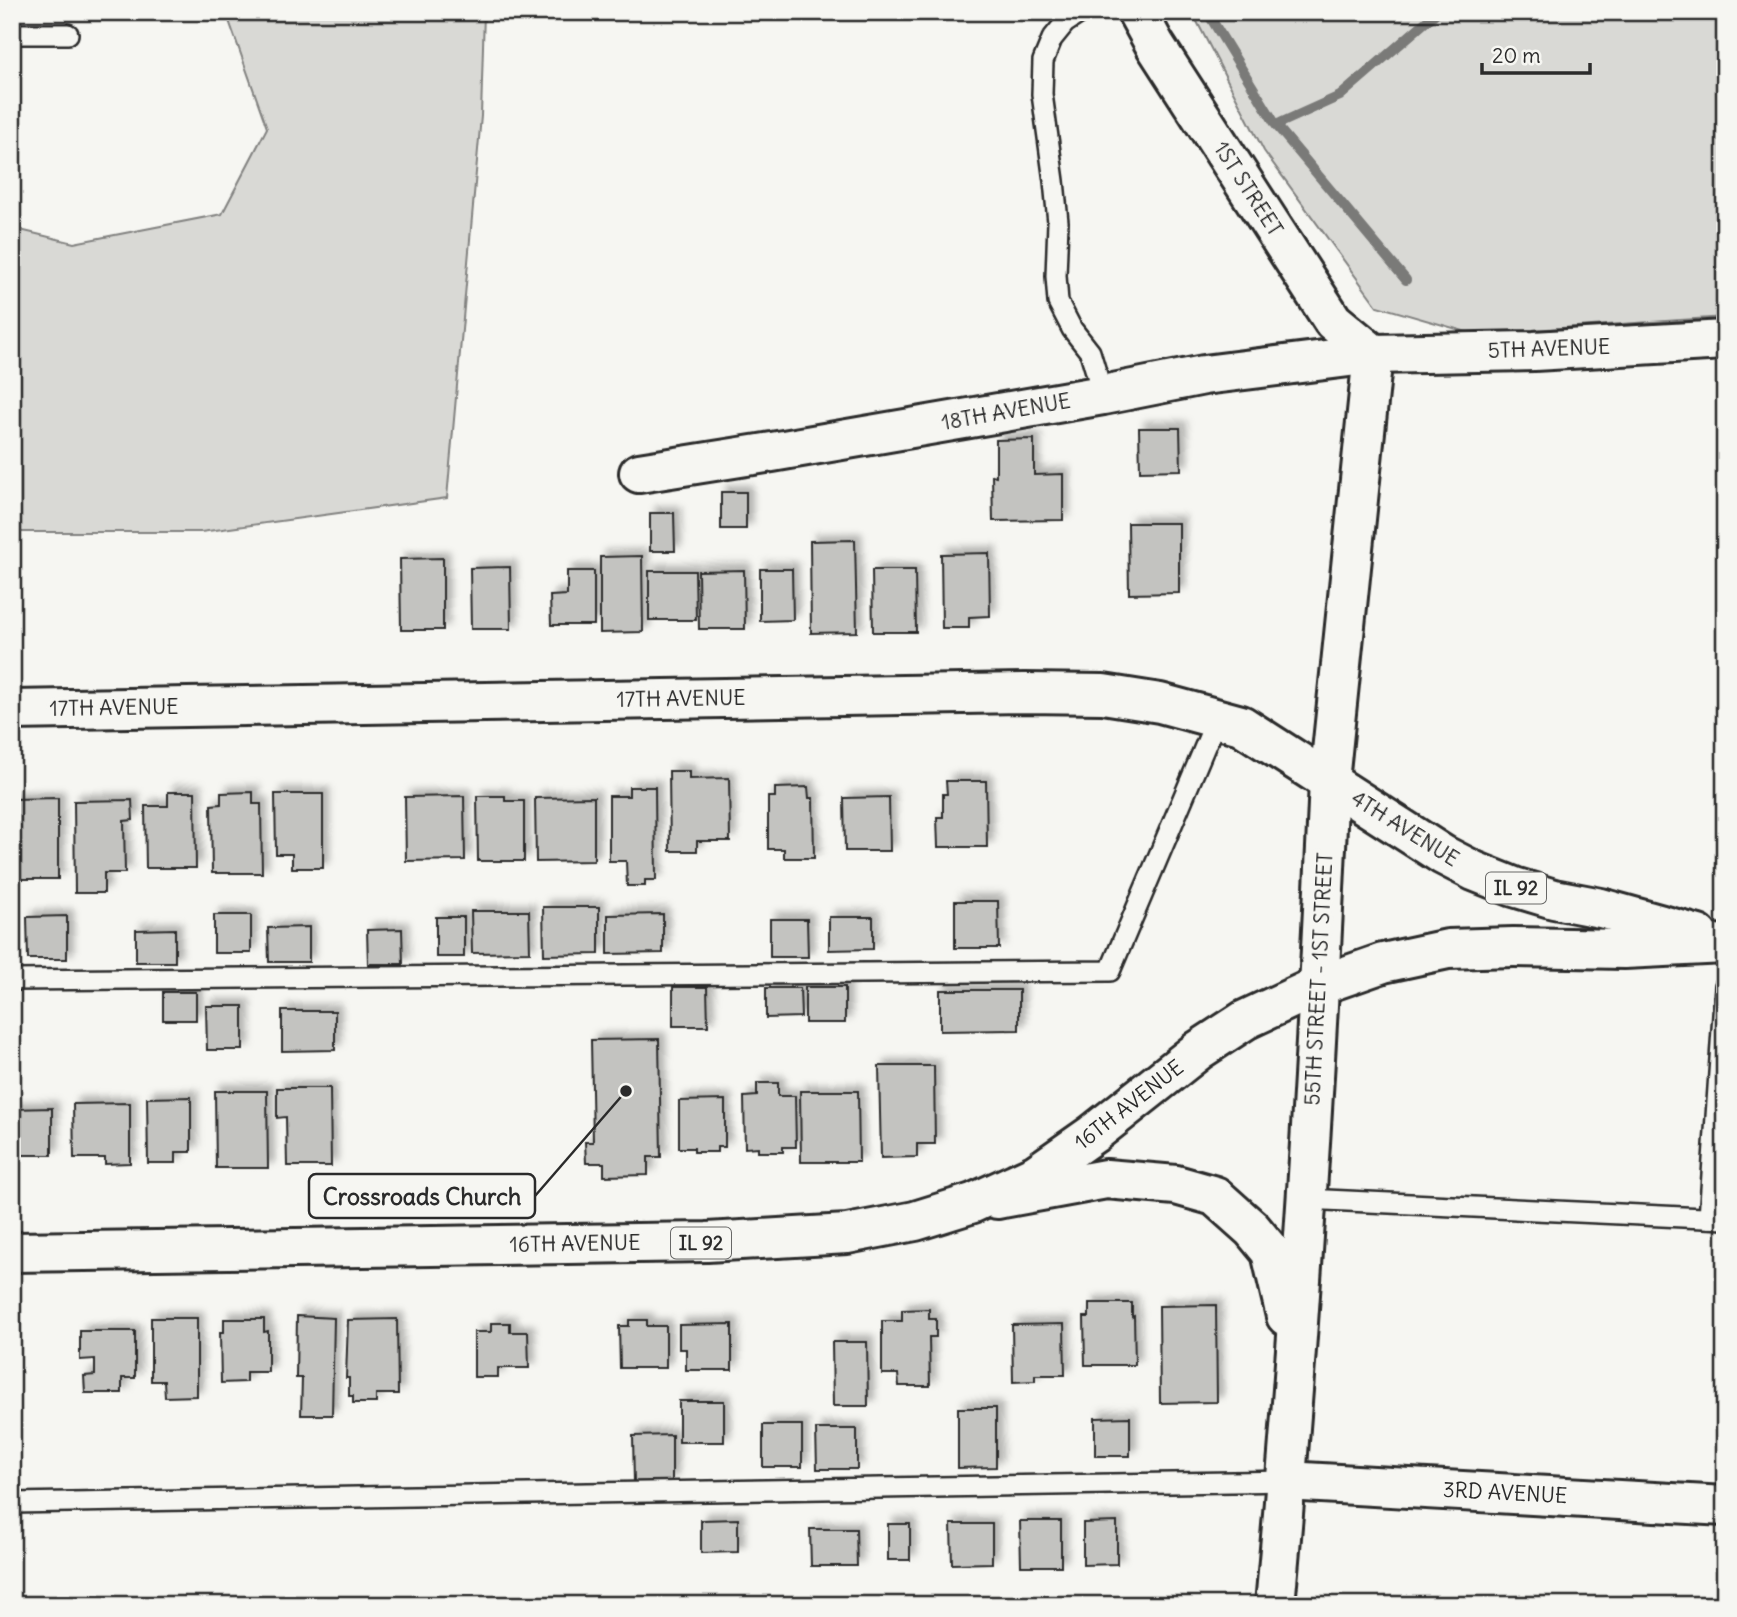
<svg xmlns="http://www.w3.org/2000/svg" width="1737" height="1617" font-family="Delius,sans-serif">
<defs>
<filter id="shadow"><feDropShadow dx="6" dy="-6" stdDeviation="3.5" flood-color="#0004"/></filter>
</defs>
<rect width="100%" height="100%" fill="#f6f6f2"/>
<filter id="ink" filterUnits="userSpaceOnUse"><feTurbulence type="fractalNoise" baseFrequency=".0143" numOctaves="2"/><feDisplacementMap in="SourceGraphic" scale="14" xChannelSelector="R" yChannelSelector="G"/><feConvolveMatrix kernelMatrix="1 2 1 2 8 2 1 2 1" color-interpolation-filters="sRGB"/></filter>
<g filter="url(#ink)">
<g fill="#d9d9d5" stroke="#828280" stroke-width="2">
<path d="M226 12H484L481 116 447 498 201 532H12V228L74 243 222 214 267 128Z"/>
<path d="M1192 12H1725V317L1474 334 1377 306 1264 151Z"/>
</g>
<g fill="none" stroke-linecap="round" stroke-linejoin="round">
<g stroke="#7a7a78" stroke-width="10">
<path d="M1207 12 1276 125 1406 280"/>
<path d="M1276 125 1340 96 1437 12"/>
</g>
</g>
<g fill="#c3c3c0" stroke="#2b2b2b" stroke-width="2" filter="url(#shadow)">
<path d="M1139 428H1180L1181 470 1140 471Z"/>
<path d="M1034 439V475L1063 474V520L993 521 992 475 996 476V440Z"/>
<rect x="721" y="492" width="25" height="37"/>
<path d="M650 513H674L675 551H650Z"/>
<path d="M1128 523H1179V593L1129 594Z"/>
<path d="M855 540 857 632 811 633 810 541Z"/>
<path d="M989 553 990 616 969 617V628H942L941 554Z"/>
<path d="M642 556 643 632 600 633V557Z"/>
<path d="M443 558V630H401L400 559Z"/>
<path d="M510 567 511 629H471L470 568Z"/>
<path d="M760 569H792L793 620 760 621Z"/>
<path d="M744 570 745 629H699L698 571Z"/>
<path d="M872 570H915L916 632H873Z"/>
<path d="M567 571H594V625H551L550 596 567 595Z"/>
<path d="M649 571H695L696 620H649Z"/>
<path d="M669 771H689V779L729 778 730 841H697V851H670Z"/>
<path d="M946 781H986L987 847H938L937 817H943V794H947Z"/>
<path d="M629 787H655L656 880H645V886H627L626 861H609V796H629Z"/>
<path d="M808 787 809 798H813L814 858H784V849H768V797H775V788Z"/>
<path d="M168 792H195L196 868H146L145 806H168Z"/>
<path d="M253 792V804H261L262 873H212L211 805 221 804V793Z"/>
<path d="M275 794H323V868H292V854H276Z"/>
<path d="M464 796 465 860 406 861 405 797Z"/>
<path d="M477 796H505V801H524V861H478Z"/>
<path d="M594 797V861L536 862 535 798Z"/>
<path d="M889 797 890 851H845L844 798Z"/>
<path d="M58 798V879H12V799Z"/>
<path d="M132 800 133 820 124 821 125 873H104V893H75L74 801Z"/>
<path d="M955 901H998L999 948H955Z"/>
<path d="M543 907H599V954L544 955Z"/>
<path d="M471 911H529L530 952 472 953Z"/>
<path d="M663 914V953L608 954V915Z"/>
<rect x="214" y="915" width="37" height="38"/>
<path d="M67 916V959H28L27 917Z"/>
<rect x="436" y="917" width="28" height="40"/>
<path d="M829 917H873V949L829 950Z"/>
<path d="M770 919H807L808 957H770Z"/>
<path d="M309 927V962H269L268 928Z"/>
<path d="M175 929V962H136V930Z"/>
<path d="M402 929 403 964H368L367 930Z"/>
<path d="M673 987H707L708 1026H673Z"/>
<rect x="805" y="987" width="40" height="36"/>
<path d="M766 988H800L801 1017 766 1018Z"/>
<path d="M940 990H1019V1030L940 1031Z"/>
<rect x="163" y="992" width="33" height="28"/>
<path d="M206 1006H243V1050H207Z"/>
<path d="M282 1011H335V1050L282 1051Z"/>
<path d="M659 1039 661 1157H648V1175L604 1176V1163H586L585 1142H593L591 1040Z"/>
<path d="M879 1066H934L935 1144H917V1157L881 1158Z"/>
<path d="M757 1083H778V1096H795L796 1147H783V1152H758V1147L745 1148 744 1097 757 1096Z"/>
<path d="M277 1088H330L331 1166H287L286 1117 277 1118Z"/>
<path d="M215 1091H267L268 1168H216Z"/>
<path d="M800 1091H858L859 1162H801Z"/>
<path d="M191 1097V1152H176V1163H148L147 1098Z"/>
<path d="M725 1100V1147H717V1152H694V1148H679V1101Z"/>
<path d="M130 1103V1163L105 1164V1158H74L73 1104Z"/>
<path d="M52 1108V1155H12V1109Z"/>
<path d="M1089 1303H1132V1317L1134 1316 1135 1365H1085L1084 1317H1089Z"/>
<path d="M1216 1305 1217 1402 1160 1403 1159 1306Z"/>
<path d="M929 1309V1319H936V1337H929L930 1386H899L898 1374H882V1321H902V1310Z"/>
<path d="M297 1316 334 1318 332 1415H301L302 1378H296Z"/>
<path d="M151 1318H197V1396L165 1397 164 1381H151Z"/>
<path d="M224 1319H264V1332L268 1331V1372H246V1382L221 1383 220 1332H224Z"/>
<path d="M397 1319 398 1394H376V1403H353V1396H349V1378H346L348 1320Z"/>
<path d="M629 1320H647V1326H666V1368H620L619 1326H629Z"/>
<path d="M491 1323H510V1332H528L529 1368H498V1377H474V1332H491Z"/>
<path d="M732 1324V1370H686V1349H679V1325Z"/>
<path d="M1064 1324 1065 1375H1035V1381L1013 1382 1012 1325Z"/>
<path d="M80 1331H135V1378H122V1393H85L84 1376 95 1375V1359L80 1360Z"/>
<path d="M832 1342H867L868 1406H833Z"/>
<rect x="679" y="1401" width="45" height="41"/>
<path d="M958 1408H996V1467L958 1468Z"/>
<path d="M1130 1417V1456H1095V1418Z"/>
<rect x="763" y="1425" width="39" height="42"/>
<path d="M816 1429H857V1469H817Z"/>
<path d="M672 1435V1481L634 1482 633 1436Z"/>
<path d="M738 1519V1552L701 1553V1520Z"/>
<path d="M1020 1521H1061V1566H1021Z"/>
<path d="M1117 1522V1564L1083 1565V1523Z"/>
<rect x="888" y="1524" width="22" height="36"/>
<path d="M951 1524H992V1563L952 1564Z"/>
<path d="M810 1529H856L857 1566H811Z"/>
</g>
<g fill="none" stroke-linecap="round" stroke-linejoin="round">
<defs>
<g id="service">
<path d="M1082 12 1065 23 1052 39 1043 61 1042 94 1054 181 1058 222 1056 276 1058 302 1072 329 1090 352 1103 395"/>
<path d="M12 34H68"/>
<path d="M12 980 1110 971 1217 718"/>
<path d="M1305 1199 1725 1219"/>
<path d="M1709 1218 1725 986"/>
<path d="M12 1503 1286 1481"/>
</g>
<g id="minor">
<path d="M1137 12 1155 45 1333 321 1373 354"/>
<path d="M639 473 772 452 1103 395 1204 375 1373 354 1534 351 1725 340"/>
<path d="M1329 781 1373 354"/>
<path d="M1286 1481 1725 1506"/>
</g>
<g id="tertiary">
<path d="M997 1199 1106 1179 1176 1185 1215 1196 1252 1229 1271 1252 1286 1316"/>
<path d="M1275 1605C1300 1331 1317 1056 1329 781"/>
</g>
<g id="primary">
<path d="M12 710 1025 693 1103 694 1160 703 1241 725 1443 855 1474 871 1514 887 1554 899 1601 908 1698 935"/>
<path d="M12 1252 707 1242 847 1234 915 1221 973 1203 1036 1174 1093 1134 1199 1050 1245 1020 1320 985 1383 963 1448 949 1513 947 1624 949 1725 944"/>
</g>
</defs>
<use href="#service" stroke="#2b2b2b" stroke-width="24"/>
<use href="#minor" stroke="#2b2b2b" stroke-width="44"/>
<use href="#tertiary" stroke="#2b2b2b" stroke-width="44"/>
<use href="#primary" stroke="#2b2b2b" stroke-width="44"/>
<use href="#service" stroke="#f6f6f2" stroke-width="19"/>
<use href="#minor" stroke="#f6f6f2" stroke-width="38"/>
<use href="#tertiary" stroke="#f6f6f2" stroke-width="38"/>
<use href="#primary" stroke="#f6f6f2" stroke-width="38"/>
</g>
</g>
<g text-anchor="middle" stroke-width="7" stroke-linejoin="round" paint-order="stroke">
<g fill="#f6f6f2" stroke="#686867" stroke-width="2">
<rect x="1486" y="872.5" width="60" height="31" rx="5"/>
<rect x="671" y="1227.5" width="60" height="31" rx="5"/>
</g>
<g font-size="19" font-weight="bold" fill="#2b2b2b">
<text x="1516" y="895">IL 92</text>
<text x="701" y="1250">IL 92</text>
</g>
<g font-size="21" fill="#2b2b2b" stroke="#f6f6f2">
<text transform="translate(1248 189) rotate(57)" y="7">1ST STREET</text>
<text transform="translate(1549 349) rotate(-2)" y="7">5TH AVENUE</text>
<text transform="translate(1006 412) rotate(-10)" y="7">18TH AVENUE</text>
<text transform="translate(681 699) rotate(-1)" y="7">17TH AVENUE</text>
<text transform="translate(114 708) rotate(-1)" y="7">17TH AVENUE</text>
<text transform="translate(1405 829) rotate(32)" y="7">4TH AVENUE</text>
<text transform="translate(1319 979) rotate(-87)" y="7">55TH STREET - 1ST STREET</text>
<text transform="translate(1129 1105) rotate(-38)" y="7">16TH AVENUE</text>
<text transform="translate(575 1244) rotate(-1)" y="7">16TH AVENUE</text>
<text transform="translate(1505 1493) rotate(3)" y="7">3RD AVENUE</text>
</g>
</g>
<path fill="none" stroke="#2b2b2b" stroke-width="2.5" d="M626 1091L535 1196"/>
<circle fill="#2b2b2b" stroke="#f6f6f2" stroke-width="2.5" cx="626" cy="1091" r="7"/>
<rect fill="#f6f6f2" stroke="#2b2b2b" stroke-width="2.5" x="309" y="1174" width="226" height="44" rx="7"/>
<g font-size="23" text-anchor="middle" font-weight="bold" fill="#2b2b2b">
<text x="422" y="1205">Crossroads Church</text>
</g>
<rect width="1737" height="1617" fill="none" stroke="#f6f6f2" stroke-width="42"/>
<rect x="21" y="21" width="1695" height="1575" fill="none" stroke="#2b2b2b" stroke-width="2.5" filter="url(#ink)"/>
<path d="M1482 63v10h108v-10" fill="none" stroke="#2b2b2b" stroke-width="3.5"/>
<text x="1492" y="63" font-size="21" fill="#2b2b2b" stroke="#f6f6f2" stroke-width="5" paint-order="stroke">20 m</text>
</svg>
